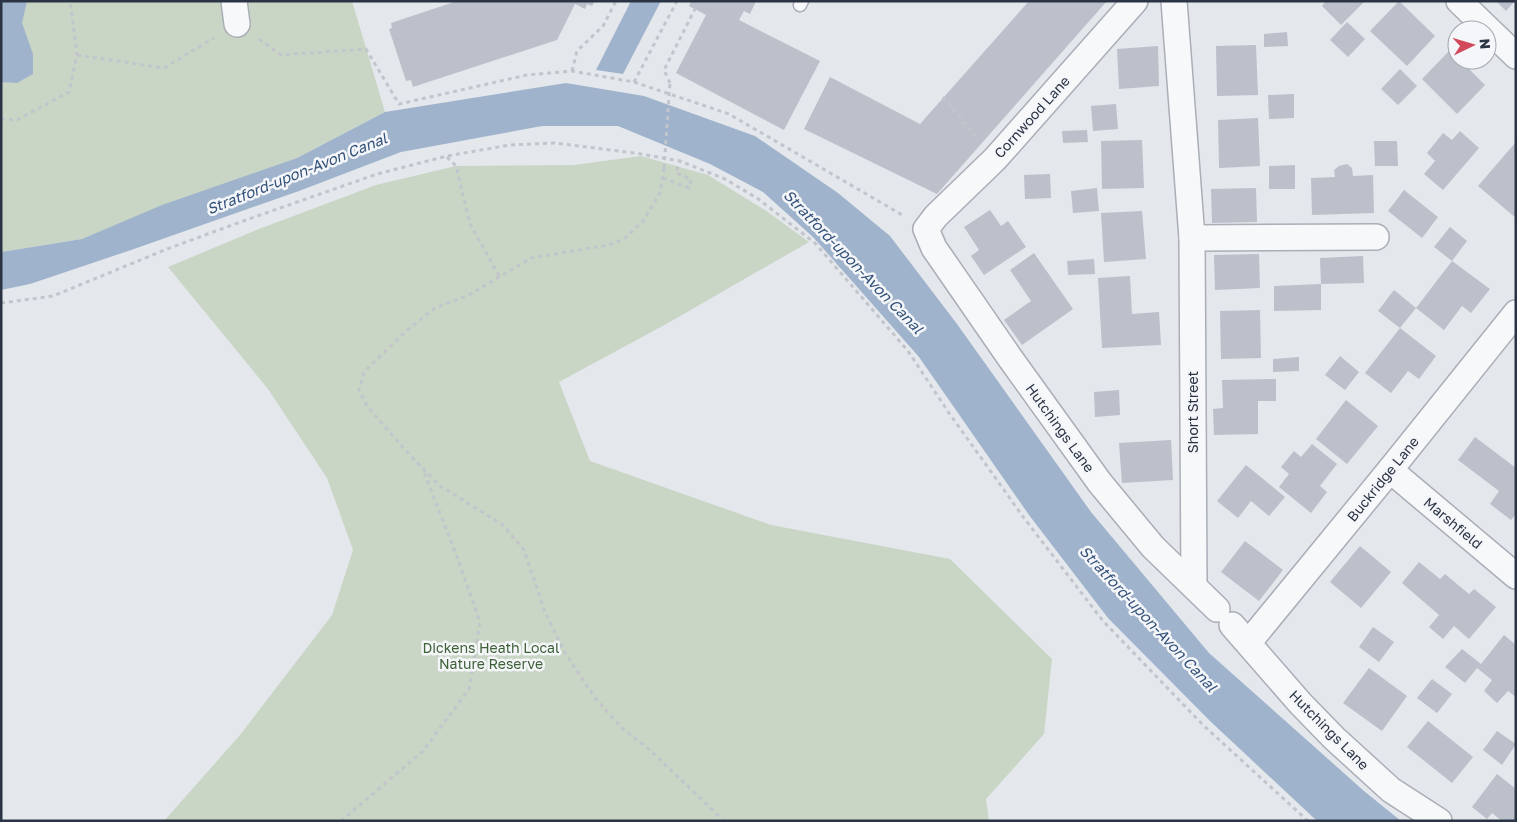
<svg xmlns="http://www.w3.org/2000/svg" width="1517" height="822" font-family="'Golos Text',sans-serif">
<rect width="100%" height="100%" fill="#e4e7ec"/>
<g fill="#c9d6c5">
<path d="M1 1H352L385 112 297 158 82 239 1 252Z"/>
<path d="M641 156 708 175 765 210 809 242 668 323 559 382 590 461 771 525 950 559 1052 659 1044 734 986 799 989 821H164L240 735 332 615 353 550 327 478 268 389 168 267 259 229 376 185 456 166 574 165Z"/>
</g>
<g fill="#9fb4cc">
<path d="M1 1H27L22 23 33 54V74L17 83 1 82Z"/>
<path d="M631 1H661L623 74 596 70Z"/>
<path d="M566 83 644 96 755 136 838 193 890 236 957 324 1091 512 1209 653 1364 791 1401 821H1317L1210 721 1108 618 1029 515 919 357 813 237 763 192 710 164 618 126H542L401 152 299 191 134 249 30 284 1 290V252L82 239 162 205 297 158 385 112Z"/>
</g>
<g fill="#bbc0ca">
<path d="M457 1H595L592 6 587 4 585 9 575 4 557 40 413 87 411 80 406 81 389 29 392 28 391 23Z"/>
<path d="M691 1H756L750 14 744 11 739 20 820 61 784 130 676 73 706 15 689 6Z"/>
<path d="M1029 1H1107L937 194 804 129 830 77 920 124Z"/>
<path d="M1326 1H1365L1341 25 1322 6Z"/>
<path d="M1399 1 1435 36 1407 66 1370 31Z"/>
<path d="M1496 1H1515L1506 11Z"/>
<path d="M1347 22 1365 39 1348 57 1330 40Z"/>
<path d="M1287 32 1288 46 1264 47V34Z"/>
<path d="M1256 45 1258 95 1217 96 1216 46Z"/>
<path d="M1158 46 1159 86 1119 89 1117 49Z"/>
<path d="M1450 50 1457 58V60H1460L1485 85 1457 114 1422 79Z"/>
<path d="M1400 69 1417 86 1398 105 1381 89Z"/>
<path d="M1294 94V118L1269 119 1268 95Z"/>
<path d="M1116 104 1118 129 1093 131 1091 106Z"/>
<path d="M1258 118 1260 166 1219 168 1218 120Z"/>
<path d="M1087 130 1088 142 1063 143 1062 131Z"/>
<path d="M1460 131 1479 148 1443 190 1424 174 1435 161 1427 153 1443 133 1452 140Z"/>
<path d="M1142 140 1144 188 1102 189 1101 141Z"/>
<path d="M1374 141H1397L1398 166H1375Z"/>
<path d="M1516 142V218L1478 186Z"/>
<path d="M1347 164 1352 168 1353 176 1373 175 1374 213 1312 215 1311 178 1335 177 1334 170 1339 166Z"/>
<path d="M1295 165V189H1269V166Z"/>
<path d="M1050 174 1051 198 1025 199 1024 175Z"/>
<path d="M1097 188 1099 211 1073 213 1071 191Z"/>
<path d="M1256 188 1257 222 1212 223 1211 189Z"/>
<path d="M1404 190 1438 217 1422 238 1388 211Z"/>
<path d="M990 210 1001 226 1008 221 1026 247 984 275 971 256 979 250 964 227Z"/>
<path d="M1142 211 1146 259 1104 262 1101 213Z"/>
<path d="M1450 227 1467 241 1452 261 1434 247Z"/>
<path d="M1034 253 1073 309 1022 345 1004 320 1031 301 1010 270Z"/>
<path d="M1259 254 1260 288 1215 290 1214 255Z"/>
<path d="M1363 256 1364 283 1321 284V310L1274 311V286L1321 284 1320 258Z"/>
<path d="M1094 259 1095 274 1068 275 1067 261Z"/>
<path d="M1452 261 1490 289 1471 313 1462 306 1444 330 1416 308Z"/>
<path d="M1130 276 1132 314 1159 312 1161 345 1102 348 1098 278Z"/>
<path d="M1394 290 1416 308 1400 328 1378 311Z"/>
<path d="M1260 310 1261 358 1221 359 1220 311Z"/>
<path d="M1400 328 1436 356 1419 379 1408 371 1391 393 1365 373Z"/>
<path d="M1340 356 1359 372 1345 390 1325 375Z"/>
<path d="M1299 357V371L1273 372V359Z"/>
<path d="M1276 379V401H1258V434L1214 435 1213 409 1223 408 1222 380Z"/>
<path d="M1119 390 1120 415 1095 417 1094 392Z"/>
<path d="M1346 400 1378 426 1347 464 1316 439Z"/>
<path d="M1475 437 1516 468V514L1511 520 1490 504 1499 491 1458 460Z"/>
<path d="M1171 440 1173 480 1122 483 1119 443Z"/>
<path d="M1312 444 1337 464 1320 486 1327 492 1311 513 1279 487 1289 474 1281 467 1294 451 1301 457Z"/>
<path d="M1246 465 1285 497 1269 516 1251 501 1238 518 1217 501Z"/>
<path d="M1245 541 1283 570 1259 601 1221 572Z"/>
<path d="M1360 546 1391 572 1361 608 1330 582Z"/>
<path d="M1419 562 1440 579 1445 574 1469 594 1474 589 1496 607 1469 639 1454 626 1443 639 1429 627 1439 615 1402 583Z"/>
<path d="M1373 627 1394 642 1379 662 1359 647Z"/>
<path d="M1504 635 1516 645V697L1508 691 1497 703 1484 691 1492 680 1477 668 1465 683 1445 667 1462 649 1481 664Z"/>
<path d="M1369 668 1407 696 1382 731 1343 703Z"/>
<path d="M1432 679 1452 694 1437 713 1417 698Z"/>
<path d="M1428 721 1473 757 1452 783 1407 747Z"/>
<path d="M1497 731 1516 744 1502 765 1483 750Z"/>
<path d="M1497 774 1516 789V821H1502L1492 813 1487 819 1472 807Z"/>
</g>
<g fill="none" stroke-linecap="round" stroke-linejoin="round">
<defs>
<path id="service" d="M800 5 802 1"/>
<g id="minor">
<path d="M234 1 237 24"/>
<path d="M1135 1 995 159 936 216 926 229 934 248 1010 358 1100 483 1153 547 1217 609"/>
<path d="M1174 1 1192 238 1194 586"/>
<path d="M1459 1 1516 56"/>
<path d="M1192 238 1376 237"/>
<path d="M1390 470 1516 576"/>
<path d="M1232 625 1300 703 1334 738 1391 790 1439 821"/>
<path d="M1249 642 1390 470 1516 313"/>
</g>
</defs>
<use href="#service" stroke="#a9aeb7" stroke-width="15"/>
<use href="#minor" stroke="#a9aeb7" stroke-width="28"/>
<g stroke="#c2c5cb" stroke-width="3" stroke-dasharray="4 4" stroke-linecap="butt">
<path d="M259 39 281 55 366 49 399 104 527 75 572 71 634 82 729 114 904 216"/>
<path d="M77 55 164 68 214 38"/>
<path d="M572 71 577 51 603 26 616 1"/>
<path d="M634 82 677 1"/>
<path d="M670 83 664 70 695 9"/>
<path d="M943 97 978 139"/>
<path d="M1 119 17 120 69 92 77 55 70 1"/>
<path d="M447 157 456 166 470 224 499 276"/>
<path d="M664 168 660 193 643 221 624 239 608 245 531 258 469 295 435 308 406 331 364 372 359 390 367 406 407 452 439 485 503 525 524 550 545 612 565 653 595 698 622 728 651 751 724 821"/>
<path d="M663 178 689 188 691 179 676 173 680 161"/>
<path d="M1 303 53 296 167 249 246 220 377 174 447 156 510 145 554 143 635 153 680 161 725 179 757 198 815 243 908 351 949 413 1024 518 1103 621 1204 726 1308 821"/>
<path d="M341 821 423 751 469 689 480 622 456 554 423 470"/>
</g>
<use href="#service" stroke="#f7f8fa" stroke-width="12"/>
<use href="#minor" stroke="#f7f8fa" stroke-width="25"/>
<path stroke="#c2c5cb" stroke-width="3" stroke-dasharray="4 4" stroke-linecap="butt" d="M664 168 670 83"/>
</g>
<g text-anchor="middle" stroke-width="5" stroke-linejoin="round" paint-order="stroke">
<g font-size="14" fill="#2b3445" stroke="#f4f6f9">
<text transform="translate(1032 117) rotate(-48)" y="5">Cornwood Lane</text>
<text transform="translate(1193 412) rotate(-90)" y="5">Short Street</text>
<text transform="translate(1060 428) rotate(54)" y="5">Hutchings Lane</text>
<text transform="translate(1383 479) rotate(-51)" y="5">Buckridge Lane</text>
<text transform="translate(1453 523) rotate(40)" y="5">Marshfield</text>
<text transform="translate(1329 730) rotate(45)" y="5">Hutchings Lane</text>
</g>
<g font-size="14" fill="#3f6138" stroke="#f4f6f9">
<text x="491" y="653">Dickens Heath Local<tspan x="491" dy="16">Nature Reserve</tspan></text>
</g>
<g font-size="15" font-style="italic" fill="#34527a" stroke="#f4f6f9">
<text transform="translate(297 174) rotate(-22)" y="5">Stratford-upon-Avon Canal</text>
<text transform="translate(853 262) rotate(46)" y="5">Stratford-upon-Avon Canal</text>
<text transform="translate(1148 619) rotate(47)" y="5">Stratford-upon-Avon Canal</text>
</g>
</g>
<rect width="1517" height="822" fill="none" stroke="#2b3445" stroke-width="5"/>
<g transform="translate(1472 45) rotate(85)"><circle r="24" fill="#f4f6f9" stroke="#a4a8b1"/>
<path d="M0-4L9 19L0 12L-9 19Z" fill="#d1495b"/>
<text y="-8" font-size="14" font-weight="bold" text-anchor="middle" fill="#2b3445">N</text>
</g>
</svg>
